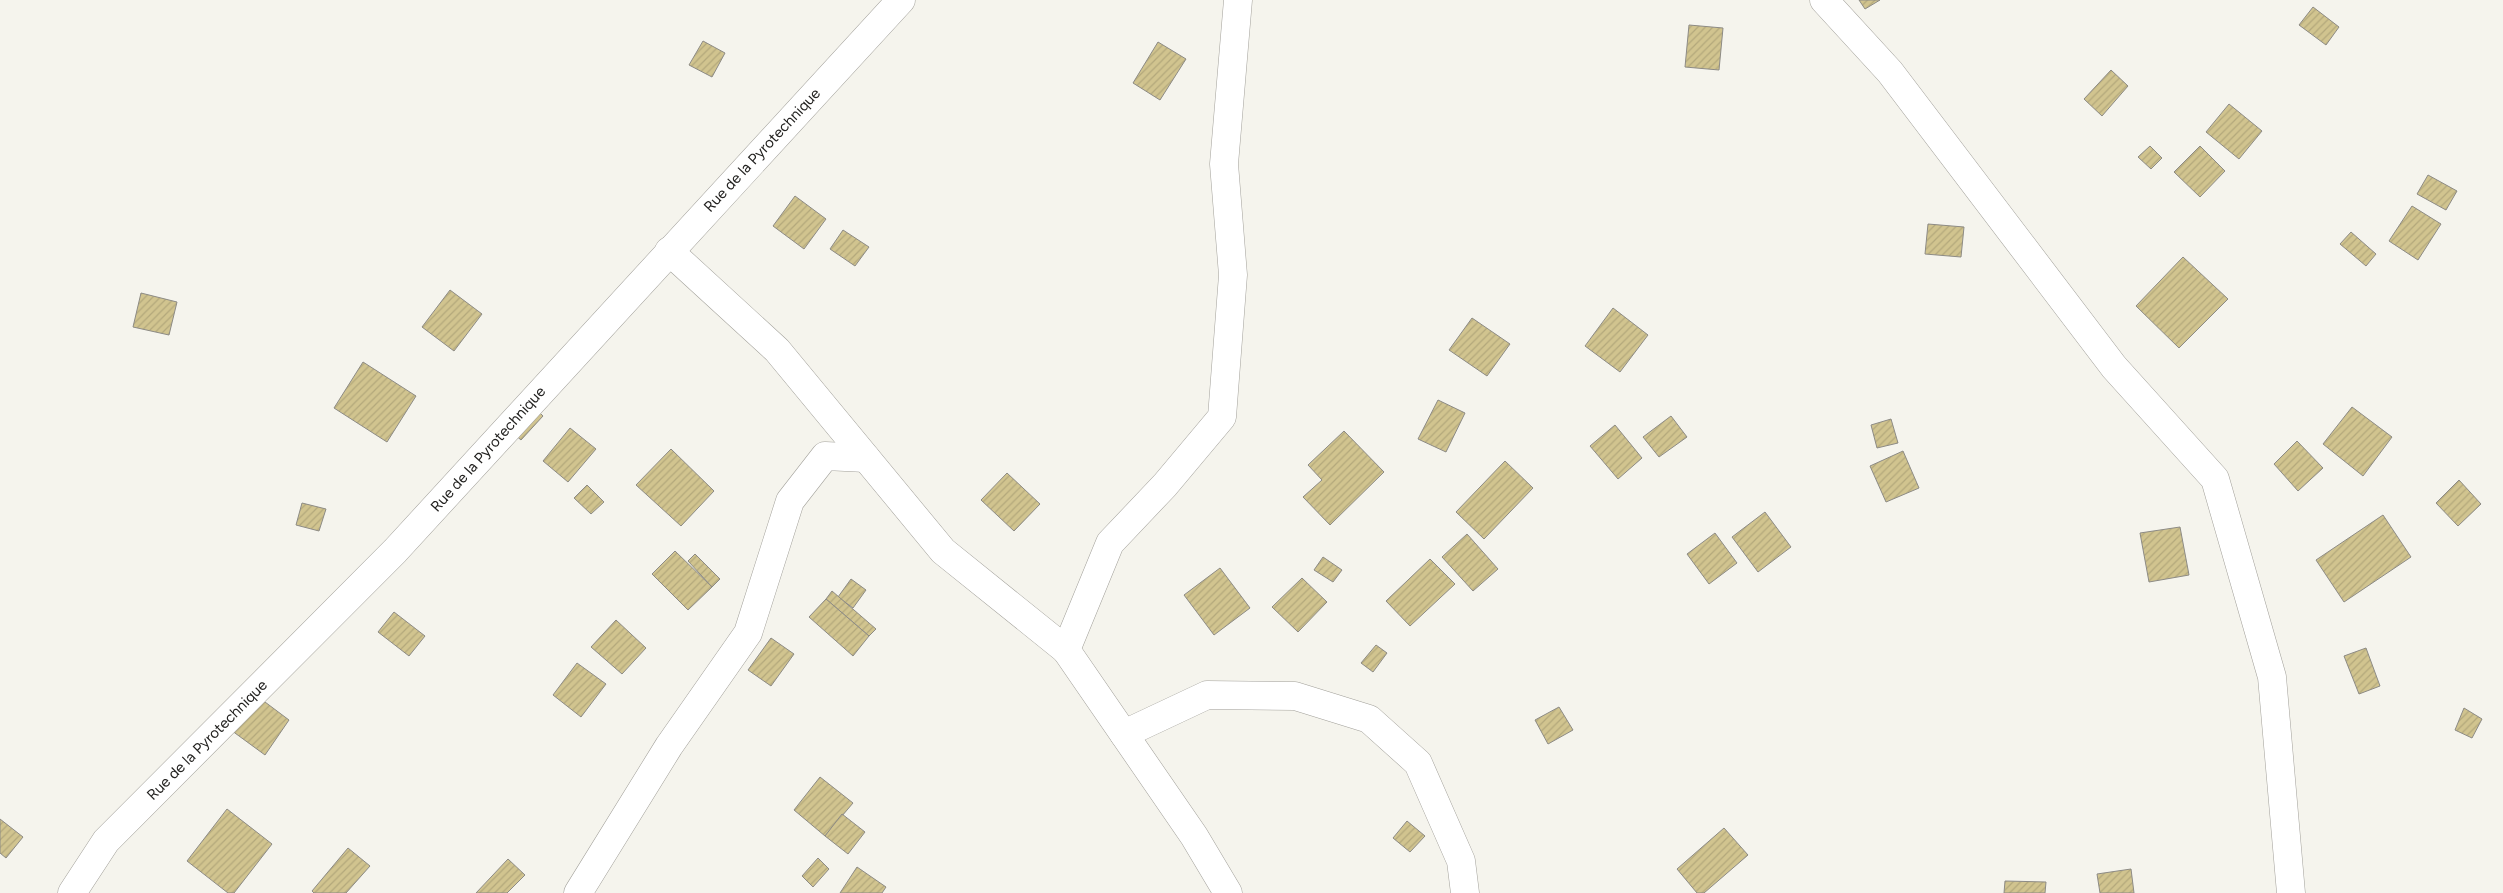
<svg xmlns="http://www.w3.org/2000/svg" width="2503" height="893" font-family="Figtree,sans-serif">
<defs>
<pattern id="building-hatch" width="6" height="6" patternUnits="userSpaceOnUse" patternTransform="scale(1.25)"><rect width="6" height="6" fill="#d1c48f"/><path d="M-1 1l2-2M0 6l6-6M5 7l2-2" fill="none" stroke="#b3a87b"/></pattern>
</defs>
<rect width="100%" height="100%" fill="#f5f4ed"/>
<g fill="url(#building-hatch)" stroke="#8d8b85">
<path d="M1859 0H1880L1865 9Z"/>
<path d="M2313 7 2339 27 2326 45 2299 25Z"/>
<path d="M1689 25 1723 28 1719 70 1685 67Z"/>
<path d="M703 41 725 53 712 77 689 65Z"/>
<path d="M1158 42 1186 59 1160 100 1133 83Z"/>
<path d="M2111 70 2128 86 2102 116 2084 99Z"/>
<path d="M2229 104 2262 131 2239 159 2206 132Z"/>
<path d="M2150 146 2162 158 2151 169 2138 157Z"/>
<path d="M2200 146 2225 171 2200 197 2174 172Z"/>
<path d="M2428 175 2457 191 2446 210 2417 194Z"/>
<path d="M795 196 826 219 804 249 773 226Z"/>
<path d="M2412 206 2441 224 2418 260 2389 241Z"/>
<path d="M1928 224 1964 227 1961 257 1925 254Z"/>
<path d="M843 230 869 247 855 266 830 249Z"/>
<path d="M2351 232 2376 254 2366 266 2340 244Z"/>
<path d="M2183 257 2228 299 2179 348 2136 306Z"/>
<path d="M450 290 482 314 454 351 422 327Z"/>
<path d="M141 293 177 302 169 335 133 327Z"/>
<path d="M1613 308 1648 335 1620 372 1585 346Z"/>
<path d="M1472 318 1510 344 1487 376 1449 350Z"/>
<path d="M363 362 416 396 387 442 334 408Z"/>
<path d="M1438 400 1465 413 1446 452 1418 439Z"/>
<path d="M528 401 543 416 521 440 505 426Z"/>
<path d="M2352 407 2392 437 2363 476 2323 444Z"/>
<path d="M1671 416 1687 437 1659 457 1643 437Z"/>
<path d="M1891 419 1898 443 1877 448 1871 425Z"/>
<path d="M1615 425 1642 458 1618 479 1590 446Z"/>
<path d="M570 428 596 449 568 482 543 461Z"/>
<path d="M1344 431 1384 472 1330 525 1303 497 1322 480 1308 465Z"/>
<path d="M2297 441 2323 468 2298 491 2274 464Z"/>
<path d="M671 449 714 491 681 526 636 485Z"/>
<path d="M1903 451 1919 488 1886 502 1870 466Z"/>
<path d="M1505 461 1533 488 1484 539 1456 512Z"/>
<path d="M1007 473 1040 504 1014 531 981 500Z"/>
<path d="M2459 480 2481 504 2458 526 2436 503Z"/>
<path d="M587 485 604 502 591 514 574 498Z"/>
<path d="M302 503 326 509 319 531 296 525Z"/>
<path d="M1765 512 1791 547 1758 572 1732 537Z"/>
<path d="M2383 515 2411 557 2344 602 2316 560Z"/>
<path d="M2180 527 2189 575 2149 582 2140 533Z"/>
<path d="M1715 533 1737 563 1709 584 1687 554Z"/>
<path d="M1467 534 1498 569 1473 591 1442 557Z"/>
<path d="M675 551 712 587 688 610 652 574Z"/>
<path d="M695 554 720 579 712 587 688 561Z"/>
<path d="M1323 557 1342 570 1333 582 1314 570Z"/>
<path d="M1430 559 1455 584 1410 626 1386 601Z"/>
<path d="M1220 568 1250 608 1214 635 1184 595Z"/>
<path d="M1302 578 1327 602 1298 632 1272 607Z"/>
<path d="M851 579 866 590 853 608 838 597Z"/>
<path d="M832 591 876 629 869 636 826 599Z"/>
<path d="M826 599 869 636 853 656 809 617Z"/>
<path d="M394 612 425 636 409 656 378 632Z"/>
<path d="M616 620 646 648 622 674 591 647Z"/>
<path d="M771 638 794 654 771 686 748 670Z"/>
<path d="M1376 645 1387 653 1373 672 1361 663Z"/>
<path d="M2366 648 2380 686 2359 694 2344 656Z"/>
<path d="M577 663 606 684 581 717 553 695Z"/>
<path d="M249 690 289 720 265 755 224 725Z"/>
<path d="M1559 707 1573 730 1548 744 1535 720Z"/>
<path d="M2464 708 2482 719 2472 738 2455 730Z"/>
<path d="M820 777 853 803 825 836 794 810Z"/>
<path d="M227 809 272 844 234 893H228L187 861Z"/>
<path d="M842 814 865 832 848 854 825 836Z"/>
<path d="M0 819 23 837 6 858 0 853Z"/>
<path d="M1407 821 1425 836 1410 852 1393 838Z"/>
<path d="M1724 828 1748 855 1704 893H1697L1677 869Z"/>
<path d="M348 848 370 866 346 893H314L312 891Z"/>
<path d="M818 858 829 869 813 887 802 876Z"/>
<path d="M508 859 525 875 507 893H476Z"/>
<path d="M857 867 886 887 882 893H840Z"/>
<path d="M2131 869 2134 893H2100L2097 874Z"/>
<path d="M2005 881 2046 882 2045 893H2004Z"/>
</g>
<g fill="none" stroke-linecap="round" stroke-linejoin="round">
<defs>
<g id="minor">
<path d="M1824 0 1890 72 2114 367 2215 479 2272 677 2291 893"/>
<path d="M669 251 777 350 943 551 1066 650"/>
<path d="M1124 734 1207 695 1295 696 1369 719 1418 763 1461 861 1465 893"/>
<path d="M72 893 106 841 395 551 901 0"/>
<path d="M578 893 669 746 748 633 790 501 825 456 866 458"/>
<path d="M1228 893 1194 836 1066 650 1110 543 1165 485 1222 417 1233 275 1224 164 1238 0"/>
</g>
</defs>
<use href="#minor" stroke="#a2a09a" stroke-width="29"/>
<use href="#minor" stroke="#fff" stroke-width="28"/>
</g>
<g text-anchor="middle" stroke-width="4" stroke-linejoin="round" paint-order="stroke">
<g font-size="15" fill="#232220" stroke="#fff">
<text transform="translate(762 150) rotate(-47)" y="5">Rue de la Pyrotechnique</text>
<text transform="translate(488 449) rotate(-48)" y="5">Rue de la Pyrotechnique</text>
<text transform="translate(207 740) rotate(-45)" y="5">Rue de la Pyrotechnique</text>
</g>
</g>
</svg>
